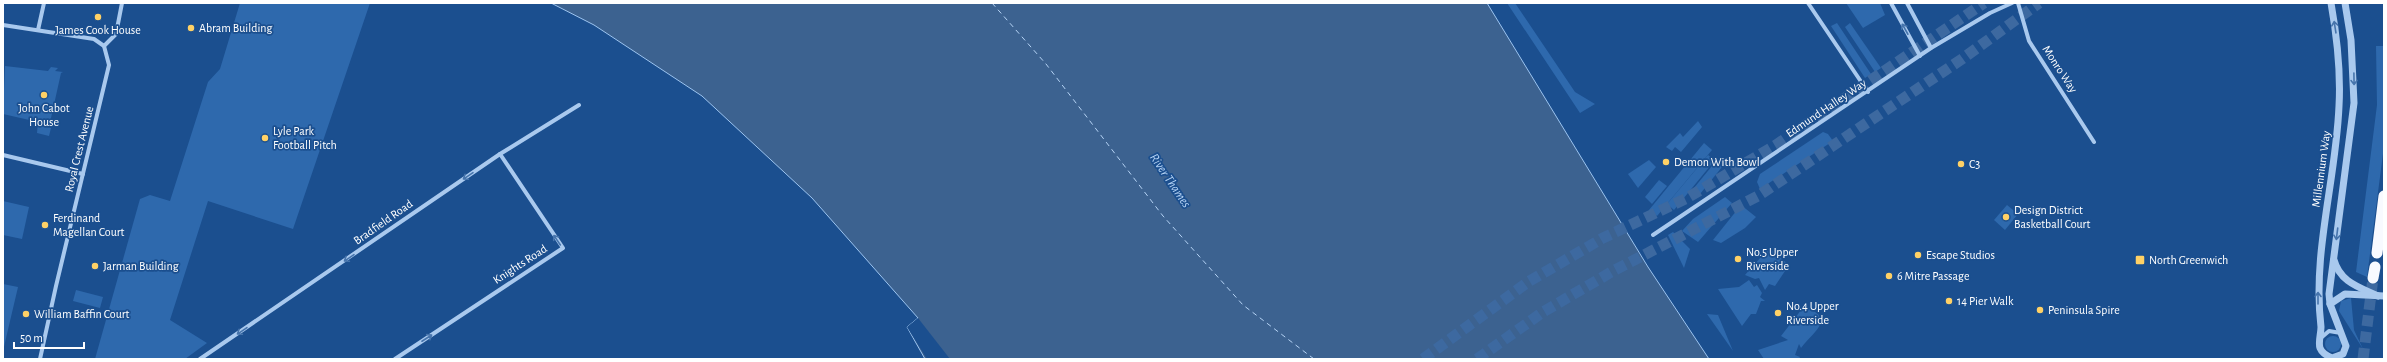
<svg xmlns="http://www.w3.org/2000/svg" width="2387" height="362" font-family="'Alegreya Sans',sans-serif">
<rect width="100%" height="100%" fill="#1b4f8f"/>
<g fill="#2e69ad">
<path d="M240 3H370L293 229 208 201 170 320 207 343 185 359H95L140 199 150 195 170 201 208 82 220 69Z"/>
<path d="M1507 3H1515L1575 92 1595 104 1580 113Z"/>
<path d="M1846 3H1880L1885 15 1863 28Z"/>
<path d="M1837 23 1871 74 1865 78 1831 26Z"/>
<path d="M1850 23 1881 68 1875 72 1845 27Z"/>
<path d="M2376 46H2384V146L2367 277 2356 272 2377 105Z"/>
<path d="M5 66 48 71 51 67 58 68 55 71 63 72 61 73 49 127 51 128 49 136 37 133 38 122 3 114Z"/>
<path d="M1698 121 1702 127 1681 152 1675 147 1672 151 1666 147 1680 133 1683 137Z"/>
<path d="M1823 132 1828 134 1833 141 1760 189 1757 182 1760 174Z"/>
<path d="M1704 143 1712 150 1657 216 1649 210Z"/>
<path d="M1708 155 1715 160 1674 210 1667 204Z"/>
<path d="M1649 160 1656 167 1638 188 1628 174Z"/>
<path d="M1716 161 1722 167 1700 194 1694 188Z"/>
<path d="M1659 180 1667 186 1652 204 1645 197Z"/>
<path d="M1725 197 1732 203 1698 242 1682 231 1693 219Z"/>
<path d="M3 201 29 207 22 239 3 235Z"/>
<path d="M1741 205 1756 217 1745 228 1721 243 1713 240Z"/>
<path d="M2007 205 2018 214 2005 230 1994 220Z"/>
<path d="M1673 232 1690 249 1684 268 1668 235Z"/>
<path d="M1769 248 1789 265 1775 286 1769 284 1765 290 1759 278 1755 279 1745 275Z"/>
<path d="M1749 280 1754 287 1757 285 1762 293 1760 297 1765 301H1761L1756 314H1751L1742 326 1718 289 1739 287Z"/>
<path d="M3 284 18 287 3 351Z"/>
<path d="M76 290 103 297 100 308 73 301Z"/>
<path d="M2351 298 2354 330 2363 349 2339 311 2341 301Z"/>
<path d="M1805 305 1818 314 1822 321C1816 334 1809 337 1801 348L1799 344 1795 355 1800 357 1799 359H1764L1758 350 1788 340 1781 336Z"/>
<path d="M1707 314 1718 315 1733 351Z"/>
<circle cx="2333" cy="344" r="8"/>
</g>
<path fill="#3c6290" stroke="#9cc4f0" d="M551 3H1487L1648 267 1709 359H925L907 327 918 318 812 198 702 96 594 25Z"/>
<path fill="#1b4f8f" d="M918 318 950 359H927L907 327Z"/>
<g fill="none" stroke-linecap="round" stroke-linejoin="round">
<path stroke="#b5d3f5" stroke-width="1" stroke-dasharray="5 4" stroke-linecap="butt" d="M992 3 1046 64 1163 216 1243 305 1314 359"/>
<g stroke="#3d69a0" stroke-width="11" stroke-dasharray="11 5.5" stroke-linecap="butt">
<path d="M1423 359 1528 282 1603 238 1687 198 1776 145 1984 3"/>
<path d="M1477 359 1543 312 1613 271 1758 196 1962 59 2039 3"/>
<path d="M2363 359 2373 278"/>
</g>
<g stroke="#a9c9ee" stroke-width="4">
<path d="M1808 3 1868 92"/>
<path d="M1891 3 1920 56"/>
<path d="M1907 3 1931 48"/>
<path d="M2018 3 2029 41 2094 142"/>
<path d="M3 25 94 39 104 46 109 65 56 286 40 359"/>
<path d="M38 30 44 3"/>
<path d="M104 46 116 34 122 3"/>
<path d="M3 155 83 174"/>
<path d="M1653 235 1931 48 1990 13 2012 3"/>
<path d="M2322 337 2329 331 2341 333"/>
<path d="M200 359 500 154 579 105"/>
<path d="M395 359 563 248 500 154"/>
</g>
<g stroke="#a9c9ee" stroke-width="7">
<path d="M2331 3C2337 37 2341 71 2339 106 2336 180 2312 253 2321 327 2321 334 2318 342 2320 348 2322 353 2327 356 2332 358L2343 354 2346 346 2330 304 2329 294 2354 103 2351 40 2345 3"/>
<path d="M2334 260C2340 282 2359 287 2378 296"/>
<path d="M2330 304 2345 294 2384 296"/>
</g>
<g stroke="#f8faff" stroke-width="11">
<path d="M2377 253 2384 196"/>
<path d="M2373 278 2375 267"/>
</g>
</g>
<defs><path id="oneway-shaft" d="M-6 0H5M1.5-3L5.5 0L1.5 3" fill="none" stroke-width="1.6" stroke-linecap="round" stroke-linejoin="round"/></defs>
<g stroke="#4674ac">
<use href="#oneway-shaft" transform="translate(2335 27) rotate(-99)"/>
<use href="#oneway-shaft" transform="translate(1905 29) rotate(-119)"/>
<use href="#oneway-shaft" transform="translate(2354 79) rotate(89)"/>
<use href="#oneway-shaft" transform="translate(468 176) rotate(146)"/>
<use href="#oneway-shaft" transform="translate(2337 234) rotate(97)"/>
<use href="#oneway-shaft" transform="translate(557 240) rotate(-124)"/>
<use href="#oneway-shaft" transform="translate(349 258) rotate(146)"/>
<use href="#oneway-shaft" transform="translate(2318 298) rotate(-90)"/>
<use href="#oneway-shaft" transform="translate(242 331) rotate(146)"/>
<use href="#oneway-shaft" transform="translate(427 338) rotate(-33)"/>
</g>
<g fill="#ffd166" stroke="#1b4f8f" stroke-width="1.5">
<circle cx="98" cy="17" r="4"/>
<circle cx="191" cy="28" r="4"/>
<circle cx="44" cy="95" r="4"/>
<circle cx="265" cy="138" r="4"/>
<circle cx="1666" cy="162" r="4"/>
<circle cx="1961" cy="164" r="4"/>
<circle cx="2006" cy="217" r="4"/>
<circle cx="45" cy="225" r="4"/>
<circle cx="1918" cy="255" r="4"/>
<circle cx="1738" cy="259" r="4"/>
<rect x="2135" y="255" width="10" height="10" rx="2"/>
<circle cx="95" cy="266" r="4"/>
<circle cx="1889" cy="276" r="4"/>
<circle cx="1949" cy="301" r="4"/>
<circle cx="2040" cy="310" r="4"/>
<circle cx="1778" cy="313" r="4"/>
<circle cx="26" cy="314" r="4"/>
</g>
<g text-anchor="middle" stroke-width="3.5" stroke-linejoin="round" paint-order="stroke">
<g font-size="12" fill="#fff" stroke="#1b4f8f" text-anchor="start">
<text x="199" y="32">Abram Building</text>
<text x="98" y="34" text-anchor="middle">James Cook House</text>
<text x="44" y="112" text-anchor="middle">John Cabot<tspan x="44" dy="14">House</tspan></text>
<text x="273" y="135">Lyle Park<tspan x="273" dy="14">Football Pitch</tspan></text>
<text x="1674" y="166">Demon With Bowl</text>
<text x="1969" y="168">C3</text>
<text x="2014" y="214">Design District<tspan x="2014" dy="14">Basketball Court</tspan></text>
<text x="53" y="222">Ferdinand<tspan x="53" dy="14">Magellan Court</tspan></text>
<text x="1746" y="256">No.5 Upper<tspan x="1746" dy="14">Riverside</tspan></text>
<text x="1926" y="259">Escape Studios</text>
<text x="2149" y="264">North Greenwich</text>
<text x="103" y="270">Jarman Building</text>
<text x="1897" y="280">6 Mitre Passage</text>
<text x="1957" y="305">14 Pier Walk</text>
<text x="1786" y="310">No.4 Upper<tspan x="1786" dy="14">Riverside</tspan></text>
<text x="2048" y="314">Peninsula Spire</text>
<text x="34" y="318">William Baffin Court</text>
</g>
<g font-size="12" fill="#fff" stroke="#1b4f8f">
<text transform="translate(2060 69) rotate(57)" y="4">Monro Way</text>
<text transform="translate(1826 108) rotate(-34)" y="4">Edmund Halley Way</text>
<text transform="translate(79 149) rotate(-76)" y="4">Royal Crest Avenue</text>
<text transform="translate(2321 169) rotate(-82)" y="4">Millennium Way</text>
<text transform="translate(383 222) rotate(-35)" y="4">Bradfield Road</text>
<text transform="translate(520 264) rotate(-33)" y="4">Knights Road</text>
</g>
<g font-size="13" font-style="italic" fill="#b5d3f5" stroke="#1b4f8f">
<text transform="translate(1171 180) rotate(56)" y="5">River Thames</text>
</g>
</g>
<rect width="2387" height="362" fill="none" stroke="#ffffff" stroke-width="8"/>
<path d="M14 342v6h70v-6" fill="none" stroke="#ffffff" stroke-width="2"/>
<text x="20" y="342" font-size="12" fill="#ffffff" stroke="#1b4f8f" stroke-width="3" paint-order="stroke">50 m</text>
</svg>
